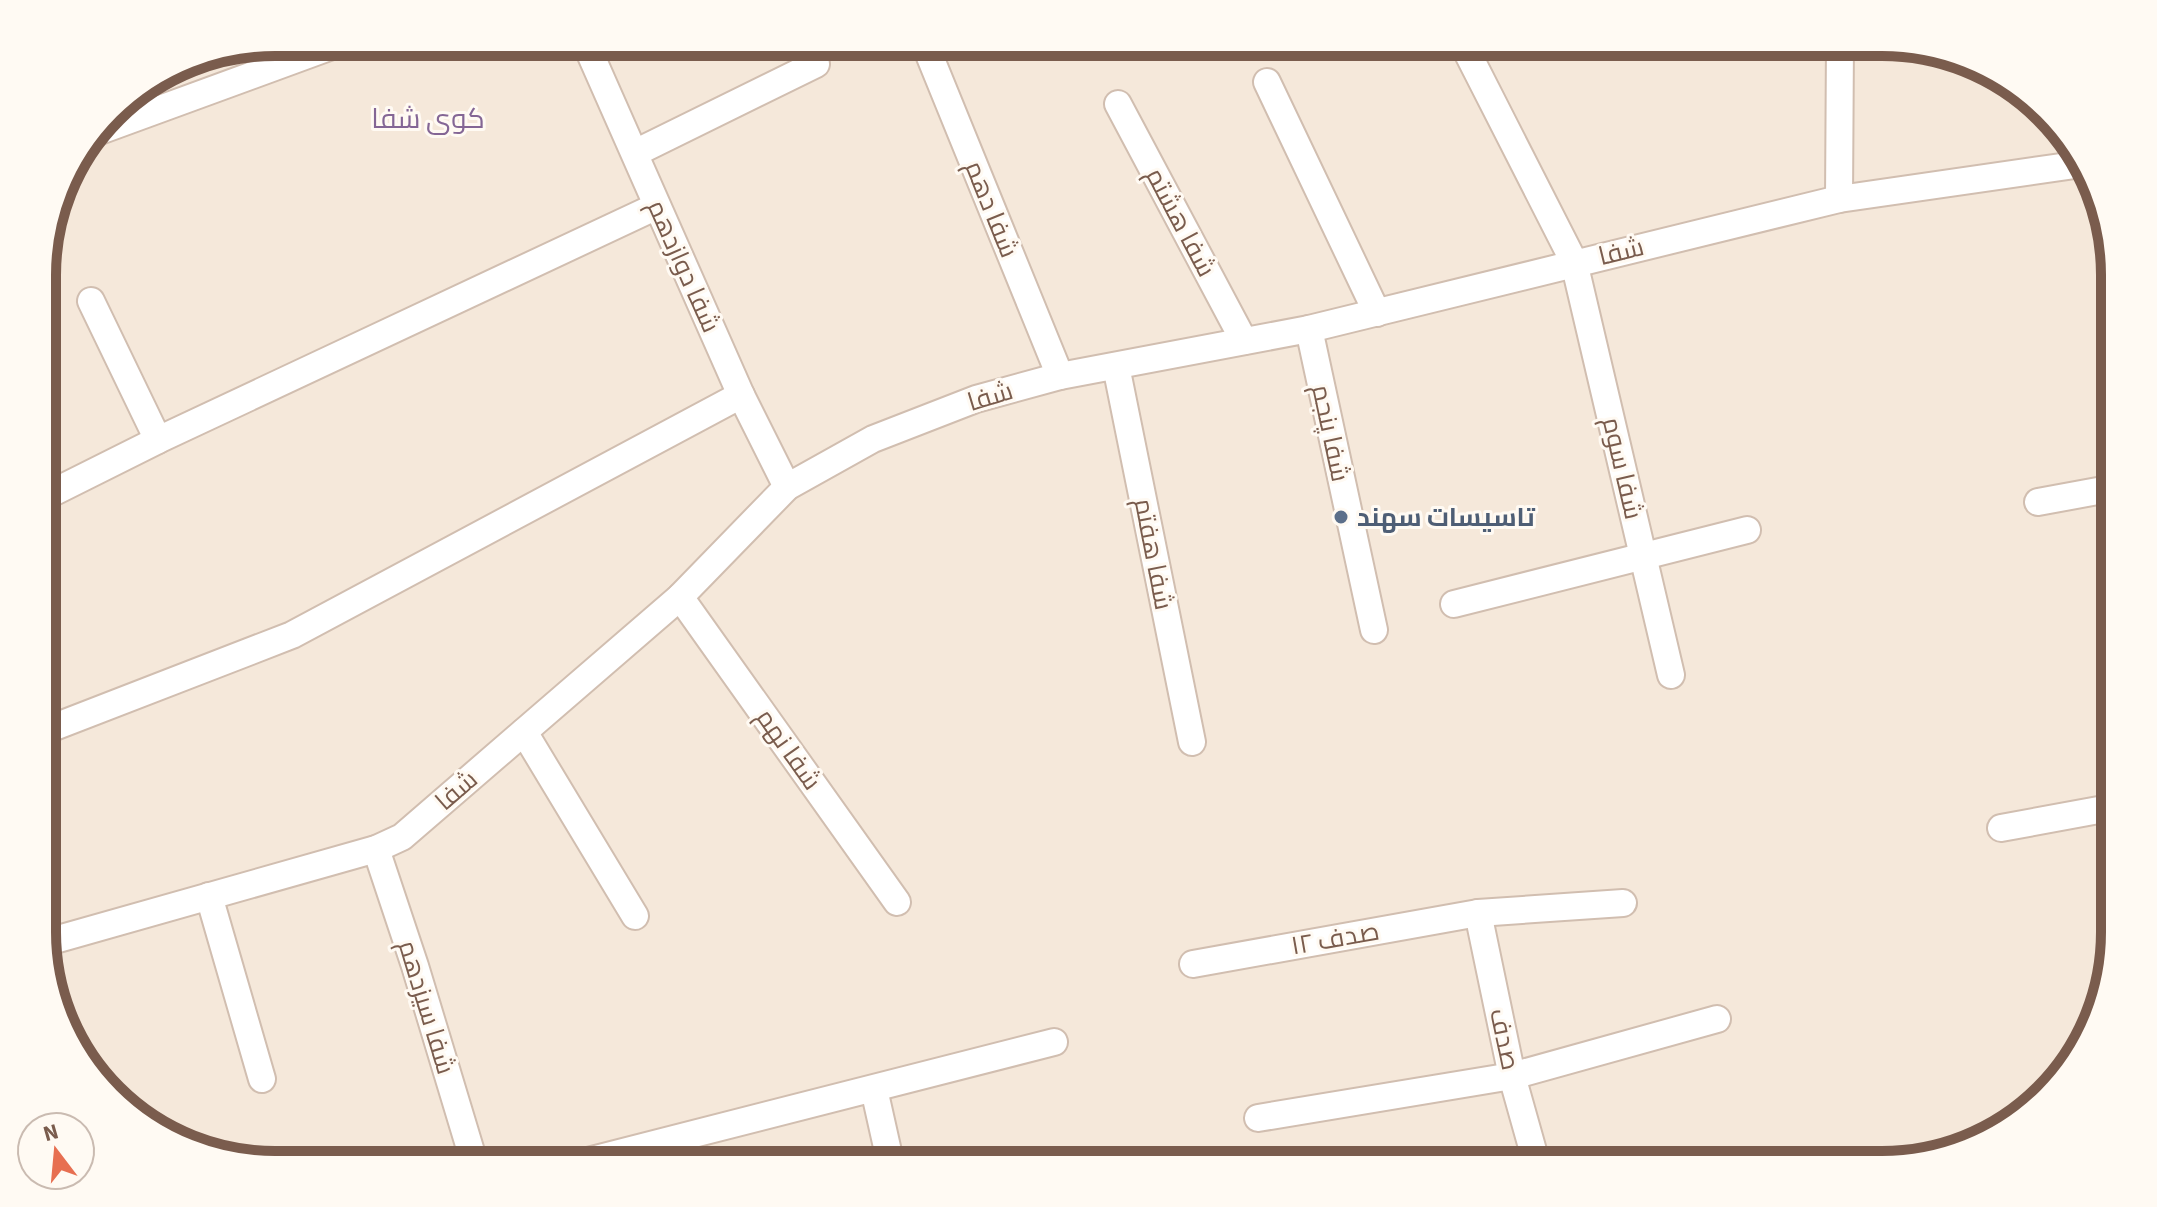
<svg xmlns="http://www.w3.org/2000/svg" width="2157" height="1207" font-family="'Source Sans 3',Cairo,sans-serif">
<rect width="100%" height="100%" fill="#fdf6ec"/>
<path fill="#f5e8da" d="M275 42H1882L1998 73 2076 146 2114 259 2115 947 2084 1048 1999 1134 1897 1165H275L159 1134 82 1062 44 962V245L66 172 121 100 186 60Z"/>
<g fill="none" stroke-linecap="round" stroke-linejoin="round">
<defs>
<g id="street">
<path d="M585 42 741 395 787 487"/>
<path d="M924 42 1060 376"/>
<path d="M1462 42 1574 262 1671 675"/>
<path d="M1267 82 1377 313"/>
<path d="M1118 104 1244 341"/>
<path d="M97 132 343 42"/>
<path d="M635 153 816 64"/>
<path d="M1839 199 1840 42"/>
<path d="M91 301 158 440"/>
<path d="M1309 329 1374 630"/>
<path d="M1116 366 1192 742"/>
<path d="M44 497 158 440 657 206"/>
<path d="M2038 502 2114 488"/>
<path d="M680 597 897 902"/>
<path d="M1454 604 1747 530"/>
<path d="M44 731 292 635 741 395"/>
<path d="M524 732 635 916"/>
<path d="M2001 828 2115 807"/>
<path d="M376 849 415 966 475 1165"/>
<path d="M209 896 262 1079"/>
<path d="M1478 913 1512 1076 1537 1165"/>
<path d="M44 943 376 849 402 837 680 597 787 487 873 439 976 399 1060 376 1309 329 1839 199 2082 164"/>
<path d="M1193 964 1478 913 1623 903"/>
<path d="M874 1089 891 1165"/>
<path d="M1258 1118 1512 1076 1717 1019"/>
<path d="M572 1165 1054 1042"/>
<path d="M1894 1165 1897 1164"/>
</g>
</defs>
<use href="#street" stroke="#d1beb0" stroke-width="30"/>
<use href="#street" stroke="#fff" stroke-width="26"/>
</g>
<circle fill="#5c6f8a" stroke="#fffaf3" stroke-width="3" cx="1341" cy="517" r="8"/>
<g text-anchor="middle" stroke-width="6" stroke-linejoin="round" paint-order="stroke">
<g font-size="26" fill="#7a5c4d" stroke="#fffaf3">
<text transform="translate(992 209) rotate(68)" y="9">شفا دهم</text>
<text transform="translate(1181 222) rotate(62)" y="9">شفا هشتم</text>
<text transform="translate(1621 251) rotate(-14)" y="9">شفا</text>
<text transform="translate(684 266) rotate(66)" y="9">شفا دوازدهم</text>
<text transform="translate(990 396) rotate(-17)" y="9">شفا</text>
<text transform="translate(1331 433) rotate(78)" y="9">شفا پنجم</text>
<text transform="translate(1623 468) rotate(77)" y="9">شفا سوم</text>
<text transform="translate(1154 554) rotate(79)" y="9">شفا هفتم</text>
<text transform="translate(789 749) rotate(55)" y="9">شفا نهم</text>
<text transform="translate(456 790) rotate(-41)" y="9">شفا</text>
<text transform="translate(1335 938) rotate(-10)" y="9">صدف ۱۲</text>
<text transform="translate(427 1007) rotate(73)" y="9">شفا سیزدهم</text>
<text transform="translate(1505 1039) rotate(78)" y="9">صدف</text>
</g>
<g font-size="26" font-weight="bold" fill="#4e5e75" stroke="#fffaf3" text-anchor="start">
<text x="1357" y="526">تاسیسات سهند</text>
</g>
<g font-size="28" fill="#846695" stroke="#fffaf3">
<text x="428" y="128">کوی شفا</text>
</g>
</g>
<path d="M0 0H2157V1207H0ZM275 56H1882A219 219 0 0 1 2101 275V932A219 219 0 0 1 1882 1151H275A219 219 0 0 1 56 932V275A219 219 0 0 1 275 56Z" fill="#fffaf3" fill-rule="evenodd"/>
<path fill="none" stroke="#7a5c4d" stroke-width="10" d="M275 56H1882A219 219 0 0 1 2101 275V932A219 219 0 0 1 1882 1151H275A219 219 0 0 1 56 932V275A219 219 0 0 1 275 56Z"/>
<g transform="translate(56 1151) rotate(344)"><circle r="38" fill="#fffaf3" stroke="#cabbb1" stroke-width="2"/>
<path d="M0-6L14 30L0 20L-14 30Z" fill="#e76f51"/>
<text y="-12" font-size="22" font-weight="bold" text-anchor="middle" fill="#7a5c4d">N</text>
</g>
</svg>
